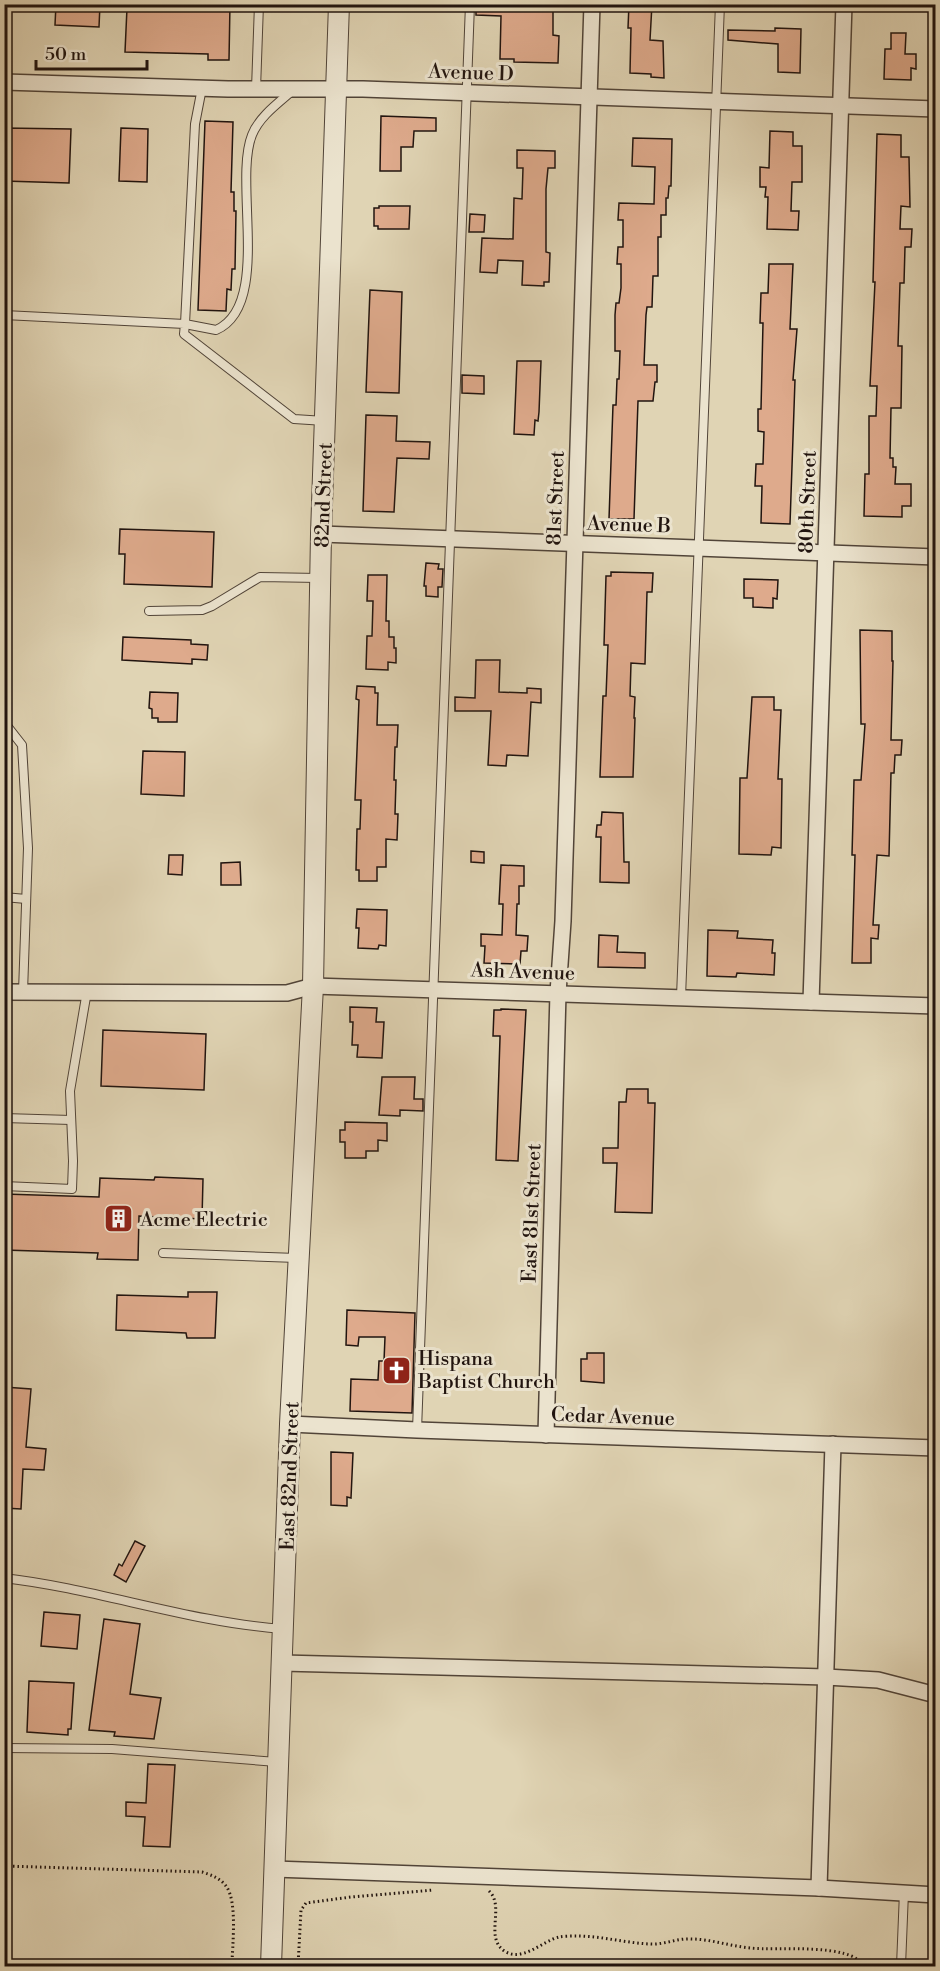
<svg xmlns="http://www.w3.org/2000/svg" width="940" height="1971" font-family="'Libre Bodoni',serif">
<rect width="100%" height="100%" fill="#e0d4b4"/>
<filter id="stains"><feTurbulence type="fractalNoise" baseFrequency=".00333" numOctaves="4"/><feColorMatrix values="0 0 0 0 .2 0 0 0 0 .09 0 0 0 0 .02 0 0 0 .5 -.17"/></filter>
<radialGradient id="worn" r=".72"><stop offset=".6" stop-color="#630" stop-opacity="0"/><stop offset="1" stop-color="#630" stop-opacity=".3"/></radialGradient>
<g fill="#deaa8c" stroke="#21140f" stroke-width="1.5">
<path d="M56 4H100L99 27 55 25Z"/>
<path d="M210 4H230L229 60H208V54L125 52 127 8 209 10Z"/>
<path d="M476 4H553V35L559 36 558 63 514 62V59H500L501 16 476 15Z"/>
<path d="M629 4H652L650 40 663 41 664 78 651 77V74L630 73 631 28H628Z"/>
<path d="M775 28 801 29 800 73 778 72V44L728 40V30L775 31Z"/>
<path d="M891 33H906L905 54H916V69L911 68V80L884 79 885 49H891Z"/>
<path d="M381 116 436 118V131H414L413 147H401V171H380Z"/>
<path d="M205 121 233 122 231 192H234V211H236L235 269H232L231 290 227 289 226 311 198 310Z"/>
<path d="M4 128 71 129 69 183 4 181Z"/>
<path d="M121 128 148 129 147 182 119 181Z"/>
<path d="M770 131 793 132V146H802V182H792L791 211H799L798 230 767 229 768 197H765L766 187H760V167L769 168Z"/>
<path d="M877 134 901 135V157H909L910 207 901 206 900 229H912L911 247H905L904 283H900L898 346H902L901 408H891L890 458H893V467H896L895 484H911V506H902V517L864 516 865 474H869V416H876L877 386H870L875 282H873Z"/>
<path d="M633 138 672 139 671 186H669L668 198H666V215H661V237H658V276H653L652 307H647L646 315 644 365H657V382H655L653 401H638L634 519H609L613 405H616L617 379H619L620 351H615V315L616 303H619L621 288V264H617L618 247H623V220H618L619 203 654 204 655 167 632 166Z"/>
<path d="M517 150 555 151V168H548L546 189V252L550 253 549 282H544V286L522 285 523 261 498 260 497 273 480 272 482 238 513 239 514 198 522 199 523 168H517Z"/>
<path d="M379 206H410L409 229H378V226H374V208H379Z"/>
<path d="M470 214 485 215 484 232H469Z"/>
<path d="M769 264H793L790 329H797L793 380H795L790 524 761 523 762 486H755L756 464H763L764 432 758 431V409H761L763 323H760L761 293H768Z"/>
<path d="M370 290 402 292 399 393 366 392Z"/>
<path d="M517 361H541L539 412 538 421 535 420 534 435 514 434Z"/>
<path d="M462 375 484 376V394L462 393Z"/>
<path d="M366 415 397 416 396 441 430 442 429 459 397 458 394 512 363 511Z"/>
<path d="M120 529 214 532 212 587 124 584 125 554H119Z"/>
<path d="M426 563 439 564 438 569H443L442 587H438V597L426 596V586H424Z"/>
<path d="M611 572 653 573 652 592H647L645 664 631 663 630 696 635 697 634 718H635L633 777H600L603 696H606L608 645H604L606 576H611Z"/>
<path d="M368 575H387L386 621H389V637H394V648H396V663L388 662V670L366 669 367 636H372L373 601H367Z"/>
<path d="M744 579 778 580 777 599 773 598V608L753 607V598H744Z"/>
<path d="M860 630 892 631V661H893L891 740H902L901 755H895L894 773H891L889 856 877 855 873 925H879L878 939 871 938V963H852L855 855H852L854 780H861L865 724H861Z"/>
<path d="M123 637 191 640V644L208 645 207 660 192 659V664L122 660Z"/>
<path d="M476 660H500L499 692 527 693V688L541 689V703L531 702 528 756 507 755 506 766 488 765 491 711H455V697L475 698Z"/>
<path d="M357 686 375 687V693H378L377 725H398L397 747H395L394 780H396L395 814H398L397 840 386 839V867H377V881H359V870H356L357 829H360L361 800H355L359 700 356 699Z"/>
<path d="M150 692 178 693 177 722H158V718H152V709L149 708Z"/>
<path d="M752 697H774V710H781L778 779H782L781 848 772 847 771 855 739 854 740 778H747Z"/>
<path d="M143 751 185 752 184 796 141 794Z"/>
<path d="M602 812 623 813 624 862H629V883L600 882 601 837H596L597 825H601Z"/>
<path d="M471 851 484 852V863L471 862Z"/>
<path d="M169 855H183L182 875 168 874Z"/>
<path d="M240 862 241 885H221V863Z"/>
<path d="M501 865 524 866V886H519V904H517L516 935 528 936 527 951H521L520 964 484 963 485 946H481V934L502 935 503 904H499Z"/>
<path d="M357 909 387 910 386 946 379 945 378 949 358 948 359 928H356Z"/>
<path d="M708 930 738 931 737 938 773 940 772 953H775L774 975 737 973 736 977 707 976Z"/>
<path d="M599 935 618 936 617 952 645 953V968L598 967Z"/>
<path d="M350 1007 377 1008 376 1022H384L382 1058 357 1057 358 1045H352L353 1022H350Z"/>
<path d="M501 1009 526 1010 518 1161 496 1160 500 1038V1036H493L494 1010H501Z"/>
<path d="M103 1030 206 1034 204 1090 101 1086Z"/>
<path d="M382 1077H415L414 1099H423V1111L400 1110V1116L379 1115Z"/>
<path d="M627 1089H648V1103H655L652 1213 615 1212 617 1163H603V1148H618L619 1102H626Z"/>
<path d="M345 1122 387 1123V1141L378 1140V1151H366V1158H345V1142H340V1130H345Z"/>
<path d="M155 1177 203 1179 202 1219 139 1216 138 1260 97 1259 98 1253 4 1250V1194L99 1197 100 1178 154 1180Z"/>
<path d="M188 1292H217L215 1338H187L186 1333 116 1330 117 1295 188 1297Z"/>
<path d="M347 1310 415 1313 412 1413 350 1411 351 1379 378 1380 379 1361H384L385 1337H359L358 1346 346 1345Z"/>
<path d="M587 1353H604V1383L581 1381V1359H587Z"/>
<path d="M4 1387 31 1389 26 1447 46 1449 44 1470 23 1469 21 1509 4 1508Z"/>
<path d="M331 1452 353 1453 351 1498 347 1497V1506L331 1505Z"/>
<path d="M135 1541 145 1546 126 1582 114 1575 119 1564 122 1566Z"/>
<path d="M44 1612 80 1615 77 1649 41 1646Z"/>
<path d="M104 1619 140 1624 130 1694 161 1698 154 1739 114 1736 115 1732 89 1730Z"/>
<path d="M29 1681 74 1683 71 1729H68V1735L27 1732Z"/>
<path d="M148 1764 175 1765 170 1847 143 1846 145 1817 126 1816V1802L146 1803Z"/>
</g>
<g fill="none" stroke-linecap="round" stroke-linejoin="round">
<defs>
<g id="service">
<path d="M202 88 195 124 185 324 216 330C272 306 233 182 252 135 259 117 277 104 292 91"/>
<path d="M256 89 259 4"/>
<path d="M4 315 185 324 184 334 294 419 325 421"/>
<path d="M149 611 202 610 212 606 260 577 319 578"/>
<path d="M4 722 22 745 28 848 23 992"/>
<path d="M4 897 26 899"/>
<path d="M681 997 720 4"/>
<path d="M4 1118 71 1120"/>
<path d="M4 1186 72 1189 73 1161 70 1091 87 991"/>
<path d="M163 1253 297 1258"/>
<path d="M417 1430 470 4"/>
<path d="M4 1578C98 1589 188 1622 283 1629"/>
<path d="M4 1748 112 1749 277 1762"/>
<path d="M901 1966 904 1892"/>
</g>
<g id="minor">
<path d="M4 82 228 89H363L936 109"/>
<path d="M321 534 936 557"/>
<path d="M4 992 287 993 313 986 936 1006"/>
<path d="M811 1002 844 4"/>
<path d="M290 1424 417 1430 936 1448"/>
<path d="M546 1435 558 993 563 921 592 4"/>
<path d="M282 1663 826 1677 878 1680 936 1695"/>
<path d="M274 1869 819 1888 936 1895"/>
<path d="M819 1888 833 1444"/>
</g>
<path id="tertiary" d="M271 1966 290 1424 313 986 321 534 339 4"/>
</defs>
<use href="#service" stroke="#514438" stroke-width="10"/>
<use href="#minor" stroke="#514438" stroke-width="18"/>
<use href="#tertiary" stroke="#514438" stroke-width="22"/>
<g stroke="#21140f" stroke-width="3" stroke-dasharray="1.5 3" stroke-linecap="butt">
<path d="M4 1866 202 1872C211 1875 220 1878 226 1886 238 1902 232 1947 232 1966"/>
<path d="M489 1891C505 1906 485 1936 503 1950 521 1964 542 1941 559 1937 564 1936 571 1936 577 1936 601 1936 626 1943 650 1944 664 1945 677 1938 691 1939 710 1939 730 1946 750 1948 776 1951 850 1942 864 1966"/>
<path d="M298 1966 301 1910 306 1903 351 1897 434 1890"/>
</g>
<use href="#service" stroke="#ebe3ce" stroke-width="8"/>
<use href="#minor" stroke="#ebe3ce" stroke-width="15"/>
<use href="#tertiary" stroke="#ebe3ce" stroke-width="20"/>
</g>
<defs>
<symbol id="building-square" viewBox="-11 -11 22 22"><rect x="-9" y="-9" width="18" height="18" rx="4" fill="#8f2418" stroke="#ebe3ce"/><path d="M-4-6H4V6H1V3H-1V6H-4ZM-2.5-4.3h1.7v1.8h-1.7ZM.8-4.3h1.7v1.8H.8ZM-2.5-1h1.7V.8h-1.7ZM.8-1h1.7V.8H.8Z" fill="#fff"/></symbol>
<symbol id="church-square" viewBox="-11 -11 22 22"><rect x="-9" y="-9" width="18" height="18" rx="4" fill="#8f2418" stroke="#ebe3ce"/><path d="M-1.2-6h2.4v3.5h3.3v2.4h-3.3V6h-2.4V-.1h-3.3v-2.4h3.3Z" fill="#fff"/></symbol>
</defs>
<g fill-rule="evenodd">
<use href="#building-square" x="102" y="1202" width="33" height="33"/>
<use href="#church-square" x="380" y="1354" width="33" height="33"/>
</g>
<g text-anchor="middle" stroke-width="6" stroke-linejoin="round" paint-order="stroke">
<g font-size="20" fill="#21140f" stroke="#ebe3ce">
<text transform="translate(471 72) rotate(2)" y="7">Avenue D</text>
<text transform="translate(323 495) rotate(-88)" y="7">82nd Street</text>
<text transform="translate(555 498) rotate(-88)" y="7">81st Street</text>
<text transform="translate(807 502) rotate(-88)" y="7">80th Street</text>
<text transform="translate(629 524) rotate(2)" y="7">Avenue B</text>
<text transform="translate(523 971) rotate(2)" y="7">Ash Avenue</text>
<text transform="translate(531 1213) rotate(-88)" y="7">East 81st Street</text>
<text transform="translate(613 1416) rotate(2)" y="7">Cedar Avenue</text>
<text transform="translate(289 1476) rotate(-88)" y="7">East 82nd Street</text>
</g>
<g font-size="20" fill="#21140f" stroke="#ebe3ce" text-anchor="start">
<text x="140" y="1226">Acme Electric</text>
<text x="418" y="1365">Hispana<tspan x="418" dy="23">Baptist Church</tspan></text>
</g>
</g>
<rect width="940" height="1971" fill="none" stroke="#e0d4b4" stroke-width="24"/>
<rect x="6" y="6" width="928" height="1959" fill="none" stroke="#21140f" stroke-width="3"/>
<rect x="12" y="12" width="916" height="1947" fill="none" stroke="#21140f" stroke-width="1.5"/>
<path d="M36 60v9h111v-9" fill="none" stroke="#21140f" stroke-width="3"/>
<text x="45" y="60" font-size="18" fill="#21140f" stroke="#ebe3ce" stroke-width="4.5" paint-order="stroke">50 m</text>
<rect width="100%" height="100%" filter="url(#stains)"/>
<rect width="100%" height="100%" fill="url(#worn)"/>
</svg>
